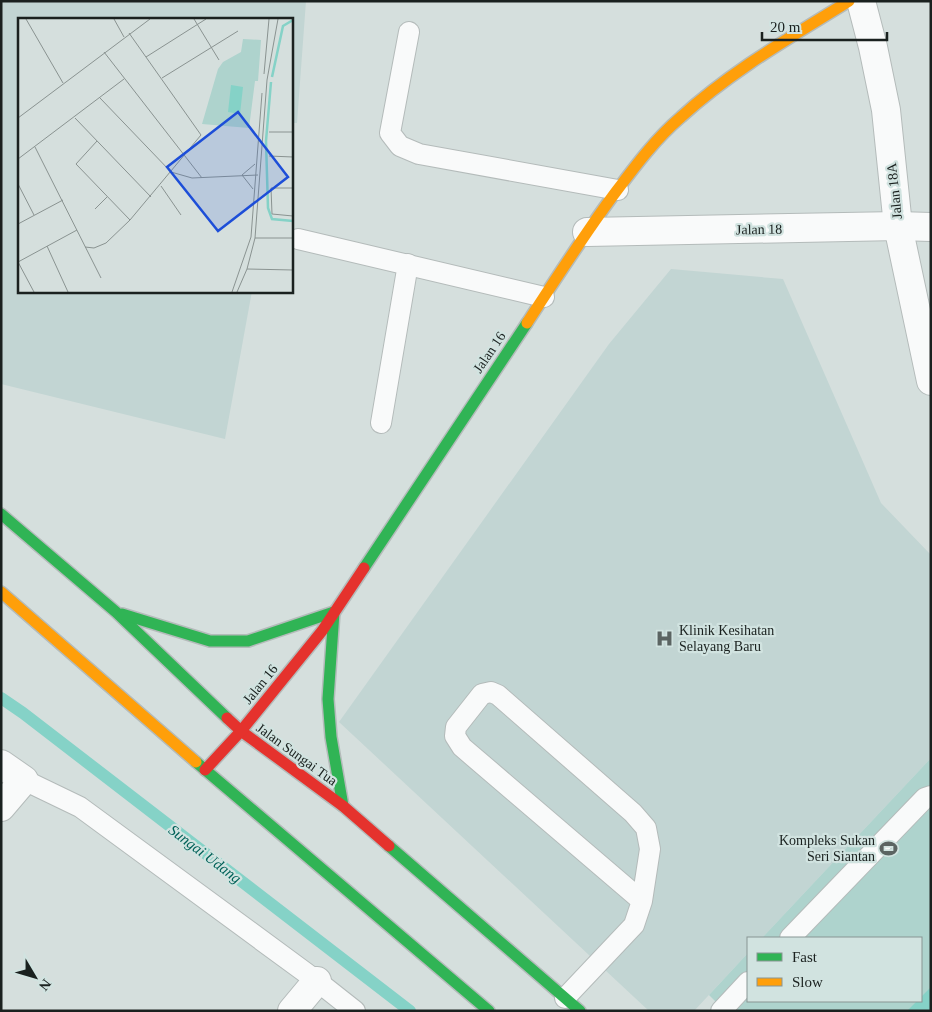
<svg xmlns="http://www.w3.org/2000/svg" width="932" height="1012" font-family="Georgia,serif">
<rect width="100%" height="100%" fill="#d5dfdd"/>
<g fill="#c2d5d3">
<path d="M1 1H306L297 123H291V19H19V291H252L225 439 1 384Z"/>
<path d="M671 269 783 279 881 503 931 555V758L762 938H748V953L694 1011H649L339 722 609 344Z"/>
</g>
<path fill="#aed3cd" d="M931 758V1011H725L709 995 748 953V1001H921V938H762Z"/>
<path fill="#85d2c7" d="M931 987V1011H907L917 1001H921V997Z"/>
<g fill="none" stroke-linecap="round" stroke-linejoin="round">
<path stroke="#85d2c7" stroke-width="12" d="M1 698 23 713 410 1011"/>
<defs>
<g id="lane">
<path d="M409 32 390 133 400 146 419 154 618 190"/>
<path d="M298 239 544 297"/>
<path d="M381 423 408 264"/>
<path d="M24 780 80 807 317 981 355 1011"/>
<path d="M790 938 925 798 931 796"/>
<path d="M565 998 634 925 642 901 650 849 646 828 633 813 498 695 491 692 482 694 456 727 455 736 462 747 642 901"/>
<path d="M721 1011 748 982"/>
</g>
<g id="street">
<path d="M861 1 873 47 886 110 898 226 931 381"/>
<path d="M587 232 898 226 931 227"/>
<path d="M1 764 24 780 1 807"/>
<path d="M292 1011 317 981"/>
</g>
<g id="fast">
<path d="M1 514 116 612 227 718"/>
<path d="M364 568 527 323"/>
<path d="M334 612 328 699 331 737 343 806"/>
<path d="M122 614 210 641H248L334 612"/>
<path d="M196 762 489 1011"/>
<path d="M389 846 580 1011"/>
</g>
<g id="slow">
<path d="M527 323C555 280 582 238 612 197 633 169 654 140 681 117 731 71 791 37 849 1"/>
<path d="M1 592 196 762"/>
</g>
<g id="jam">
<path d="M227 718 241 731 343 806 389 846"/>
<path d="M205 770 241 731 322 631 364 568"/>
</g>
</defs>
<use href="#lane" stroke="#b4bbba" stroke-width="22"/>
<use href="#street" stroke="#b4bbba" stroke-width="30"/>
<use href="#fast" stroke="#b4bbba" stroke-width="14"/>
<use href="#slow" stroke="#b4bbba" stroke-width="14"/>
<use href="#jam" stroke="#b4bbba" stroke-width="14"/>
<use href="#lane" stroke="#f9fafa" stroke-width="20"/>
<use href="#street" stroke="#f9fafa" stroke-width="28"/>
<use href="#fast" stroke="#30b455" stroke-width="11"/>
<use href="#slow" stroke="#ff9f0a" stroke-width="11"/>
<use href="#jam" stroke="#e5322d" stroke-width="11"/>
</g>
<defs>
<symbol id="hospital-bare" viewBox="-9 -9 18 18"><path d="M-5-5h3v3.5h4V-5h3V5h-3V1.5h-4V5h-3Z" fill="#5b6462" stroke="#d1e3e0" stroke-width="2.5" paint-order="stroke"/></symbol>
<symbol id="stadium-bare" viewBox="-9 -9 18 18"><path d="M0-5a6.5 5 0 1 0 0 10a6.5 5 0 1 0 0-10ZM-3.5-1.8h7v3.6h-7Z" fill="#5b6462" stroke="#d1e3e0" stroke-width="2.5" paint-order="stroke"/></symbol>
</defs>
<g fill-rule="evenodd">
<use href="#hospital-bare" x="652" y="626" width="25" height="25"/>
<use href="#stadium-bare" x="876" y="836" width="25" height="25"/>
</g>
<g text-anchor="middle" stroke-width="4.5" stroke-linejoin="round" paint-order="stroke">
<g font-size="14" fill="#1a211f" stroke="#d1e3e0">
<text transform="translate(894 191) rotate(-96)" y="5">Jalan 18A</text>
<text transform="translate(759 229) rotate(-1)" y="5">Jalan 18</text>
<text transform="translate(489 352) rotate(-56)" y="5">Jalan 16</text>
<text transform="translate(260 684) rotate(-51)" y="5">Jalan 16</text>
<text transform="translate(297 754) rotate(36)" y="5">Jalan Sungai Tua</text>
</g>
<g font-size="14" fill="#1a211f" stroke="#d1e3e0" text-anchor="start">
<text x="679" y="635">Klinik Kesihatan<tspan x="679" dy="16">Selayang Baru</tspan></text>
<text x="875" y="845" text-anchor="end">Kompleks Sukan<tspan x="875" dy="16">Seri Siantan</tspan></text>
</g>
<g font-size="15" font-style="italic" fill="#006158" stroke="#d1e3e0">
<text transform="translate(205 854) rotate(37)" y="5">Sungai Udang</text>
</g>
</g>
<g transform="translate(18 18)">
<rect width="275" height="275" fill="#d5dfdd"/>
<path d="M225 21 243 22 240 63H237L231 110 184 106 200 51 205 44 223 34Z" fill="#aed3cd"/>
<path d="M213 67 225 69 222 96 210 94Z" fill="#85d2c7"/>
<path fill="none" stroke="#85d2c7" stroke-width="2.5" d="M254 59 265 8 275 2M253 64 248 123 250 190 254 201 275 203"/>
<path fill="none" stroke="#8a9391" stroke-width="1" d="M8 1 45 65M96 1 106 19M176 1 201 42M86 34 184 160M128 39 188 1M246 56 251 1M144 60 220 13M82 80 153 154 174 160 240 157M0 100 132 1M57 100 133 179M251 114H275M79 123 58 146 112 202M17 129 83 260M251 138 275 139M0 141 106 61M0 166 16 197M143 168 163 197M275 170H253L254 196 275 198M235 171 224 157 237 146M77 191 89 179M0 206 45 182M237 220H275M29 228 50 274M67 229 76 230 88 225 112 202 183 117 111 15M0 244 59 212M0 244 16 274M229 251 275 252M214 274 233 219 244 75M219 274 229 251 237 220 249 62 260 1"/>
<path fill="#1d4ed8" fill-opacity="0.15" stroke="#1d4ed8" stroke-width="2.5" d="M220 94 270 159 200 213 149 149Z"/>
<rect width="275" height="275" fill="none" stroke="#1a211f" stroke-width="2.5"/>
</g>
<rect width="932" height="1012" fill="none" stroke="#1a211f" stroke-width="5"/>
<rect x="747" y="937" width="175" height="65" fill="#d1e3e0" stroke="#889593"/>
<rect x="757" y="953" width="25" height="8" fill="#30b455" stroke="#889593"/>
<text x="792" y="962" font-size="15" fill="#1a211f">Fast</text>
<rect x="757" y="978" width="25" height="8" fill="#ff9f0a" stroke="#889593"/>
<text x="792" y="987" font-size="15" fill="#1a211f">Slow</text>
<g transform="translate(35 977) rotate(128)" stroke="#d1e3e0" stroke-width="4" paint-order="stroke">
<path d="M0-4L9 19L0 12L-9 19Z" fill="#1a211f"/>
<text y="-8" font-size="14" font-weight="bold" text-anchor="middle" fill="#1a211f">N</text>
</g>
<path d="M762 32v8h125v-8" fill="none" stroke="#1a211f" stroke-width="2.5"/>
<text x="770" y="32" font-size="15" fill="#1a211f" stroke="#d1e3e0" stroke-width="4" paint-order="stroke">20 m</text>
</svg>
